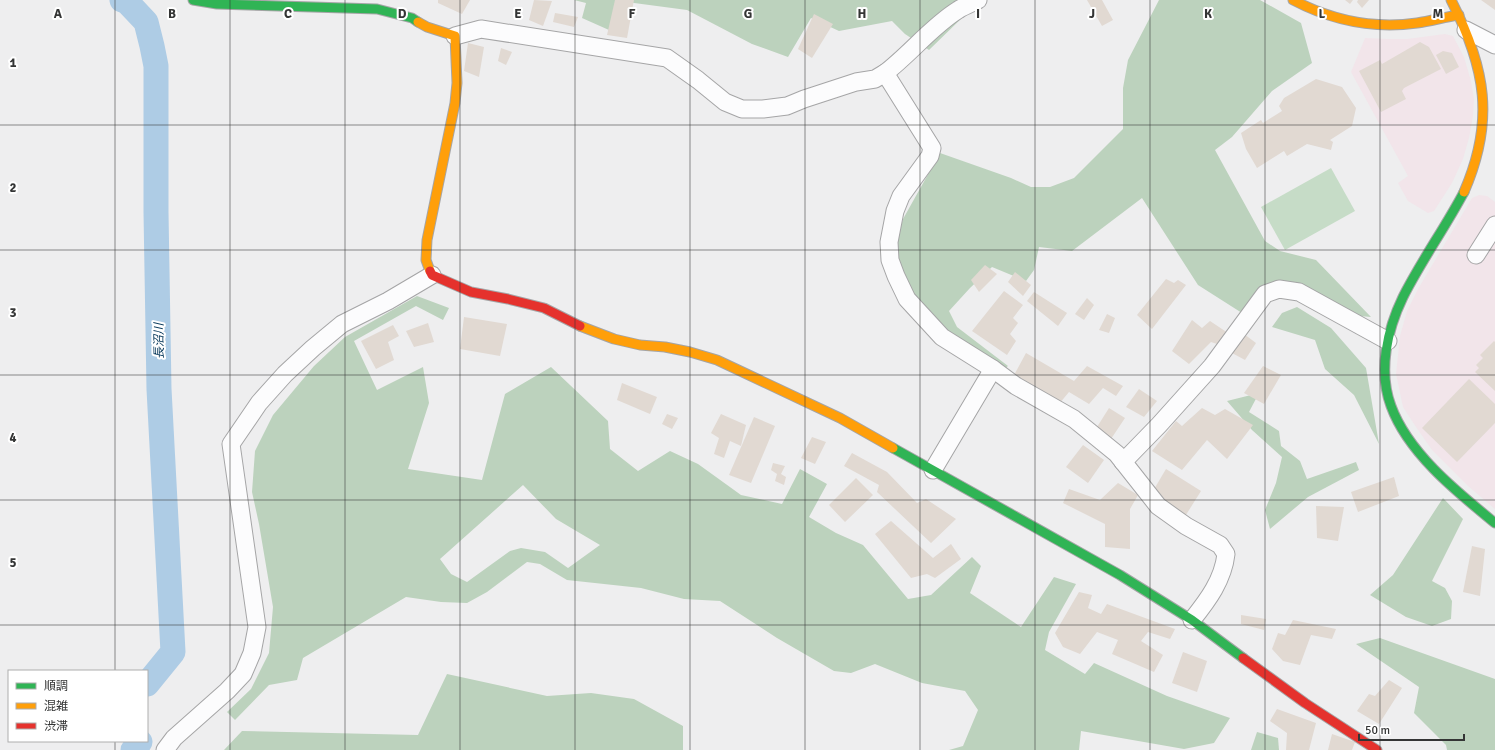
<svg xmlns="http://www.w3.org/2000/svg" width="1495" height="750" font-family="Signika,'Noto Sans JP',sans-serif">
<rect width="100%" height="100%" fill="#eeeeef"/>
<g fill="#f2e5ea">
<path d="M1445 34 1453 36 1464 57 1471 81 1474 99 1473 116 1469 138 1463 159 1452 183 1434 211 1428 213 1408 201 1398 183 1408 176 1351 72 1365 38 1388 39H1407Z"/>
<path d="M1479 195 1487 196 1495 202V509L1467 485 1432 450 1414 424 1403 407 1396 374 1400 336 1407 311 1418 289 1472 198Z"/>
</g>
<path fill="#c6dcc7" d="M1331 168 1355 211 1285 250 1261 207Z"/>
<g fill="#bcd2bd" fill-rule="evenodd">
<path d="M574 0H971L967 13 929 50 905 34 892 21 839 31 811 18 788 57 752 44 687 10 619 1 609 30 582 18 586 3Z"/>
<path d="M1159 0H1260L1301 23 1312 63 1272 91 1232 137 1215 150 1265 241 1280 251 1316 260 1371 317 1349 315 1311 291 1272 296 1253 320 1198 285 1142 198 1072 251 1039 247 1034 270 1026 281 992 267 970 288 949 311 957 327 1008 366 994 377 918 302 903 275 895 247 903 219 940 153 1011 178 1031 187H1050L1074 178 1123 129V88L1128 60Z"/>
<path d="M417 296 449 308 443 320 416 306 354 341 377 390 423 367 429 403 408 469 482 480 505 394 551 367 608 421 610 449 638 471 670 451 698 464 741 495 782 504 800 469 827 484 809 517 836 533 863 545 908 599 931 595 972 557 981 566 970 593 1021 627 1054 577 1076 584 1049 632 1045 650 1085 674 1094 663 1167 696 1230 718 1214 743 1184 749 1081 731 1079 750H949L963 746 978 710 965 691 922 683 875 664 851 673 834 671 777 638 720 601 684 599 641 588 567 580 540 564 527 562 487 592 467 603 441 602 406 597 303 658 297 680 269 685 235 720 227 712 251 689 269 653 273 607 259 524 252 492 255 451 273 415 314 366 345 337ZM523 485 556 519 600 545 568 568 545 552 521 548 510 551 467 582 451 574 440 559Z"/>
<path d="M1297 307 1331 328 1366 368 1379 444 1354 395 1325 369 1315 340 1272 327 1282 313Z"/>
<path d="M1259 393 1249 412 1279 431 1281 446 1300 461 1307 479 1356 462 1359 470 1308 497 1270 529 1265 510 1276 483 1282 457 1252 430 1227 401Z"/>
<path d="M1443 498 1463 519 1432 581 1445 588 1452 601 1451 619 1432 626 1406 617 1370 595 1393 575Z"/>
<path d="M1380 638 1495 679V750H1447L1446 745 1414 713 1419 687 1356 644Z"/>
<path d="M447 674 547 696 591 693 634 699 683 726V750H224L242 731 418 735Z"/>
<path d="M1257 732 1278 738 1279 750H1251Z"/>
</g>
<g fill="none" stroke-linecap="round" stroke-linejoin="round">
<g stroke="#aecce5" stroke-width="25">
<path d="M122 0 127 2 146 22 152 46 156 66V212L159 389 173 652 147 684"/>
<path d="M133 750 140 742 139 741"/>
</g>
</g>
<g fill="#e1d9d2">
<path d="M438 0H470L462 14 438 3Z"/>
<path d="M534 0 552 1 543 26 529 20Z"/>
<path d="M615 0H634L627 38 607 35Z"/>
<path d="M1087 0H1102L1113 20 1102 26Z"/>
<path d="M1345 0H1353L1350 4Z"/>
<path d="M1358 0H1369L1362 8 1357 2Z"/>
<path d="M1481 0H1495V10Z"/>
<path d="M555 13 578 17 574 27 553 22Z"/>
<path d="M814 14 833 24 812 58 798 49Z"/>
<path d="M1420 42 1429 47 1441 69 1404 88 1402 91 1406 99 1381 112 1359 71 1380 60 1382 64Z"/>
<path d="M468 43 484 47 479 77 464 71Z"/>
<path d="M501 48 512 52 506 65 498 61Z"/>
<path d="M1443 51 1452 53 1459 67 1446 74 1436 55Z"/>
<path d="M1316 79 1342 87 1356 108 1352 126 1330 140 1333 142 1331 150 1307 144 1287 156 1284 151 1257 168 1246 149 1241 133 1261 120 1263 123 1282 111 1279 106 1284 98Z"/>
<path d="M985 265 997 274 979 292 971 280Z"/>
<path d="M1015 272 1031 285 1023 296 1008 282Z"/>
<path d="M1166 279 1174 283 1178 280 1186 285 1152 329 1137 315Z"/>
<path d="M1004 291 1023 305 1013 318 1018 323 1010 334 1016 341 1007 355 972 331Z"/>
<path d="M1034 292 1067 313 1058 326 1027 301Z"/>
<path d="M1087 298 1094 305 1084 320 1075 314Z"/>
<path d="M1107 314 1115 318 1109 333 1099 330Z"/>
<path d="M464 317 507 324 500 356 460 349Z"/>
<path d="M1192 320 1202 328 1210 321 1228 333 1220 345 1211 342 1189 364 1172 351Z"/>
<path d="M428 323 434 342 414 347 406 331Z"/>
<path d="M393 325 399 336 388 342 394 360 376 369 361 341Z"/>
<path d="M1244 334 1256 343 1245 360 1232 353Z"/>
<path d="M1494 341 1495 342V391L1475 372 1479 368 1476 365 1483 358 1480 355Z"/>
<path d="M1026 353 1074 381 1087 366 1123 386 1116 396 1103 388 1089 404 1069 392 1059 404 1013 377Z"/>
<path d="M1263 366 1281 375 1264 404 1244 393Z"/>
<path d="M1469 379 1495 404V423L1457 462 1422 428Z"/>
<path d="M622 383 657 397 650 414 617 400Z"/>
<path d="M1139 389 1157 401 1144 417 1126 407Z"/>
<path d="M1109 408 1125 418 1111 439 1097 427Z"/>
<path d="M1202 408 1215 415 1225 409 1253 425 1227 459 1207 440 1182 470 1152 451 1176 421 1182 426Z"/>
<path d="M667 414 678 418 672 429 662 424Z"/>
<path d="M721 414 746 425 741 446 730 441 724 458 714 454 719 438 711 433Z"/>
<path d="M754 417 775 426 751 483 729 475Z"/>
<path d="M812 437 826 442 815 464 801 458Z"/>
<path d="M1083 445 1104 460 1088 483 1066 467Z"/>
<path d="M852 453 887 472 917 503 926 499 956 519 931 543 877 492 879 485 844 466Z"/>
<path d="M773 463 785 466 781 474 786 477 784 485 775 481 777 474 771 470Z"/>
<path d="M1166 469 1201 491 1184 518 1153 491Z"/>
<path d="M1394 477 1399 496 1358 512 1351 492Z"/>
<path d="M856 478 873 495 845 522 829 505Z"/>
<path d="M1118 483 1138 495 1130 509V549L1105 547V524L1063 503 1069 489 1100 500Z"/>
<path d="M1316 506 1344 507 1338 541 1317 538Z"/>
<path d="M891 521 933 558 951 544 961 559 935 578 927 574 911 578 875 534Z"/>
<path d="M1472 546 1485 549 1480 596 1463 592Z"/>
<path d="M1079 592 1092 595 1088 608 1101 614 1107 604 1175 629 1170 639 1148 632 1141 641 1163 655 1154 672 1112 654 1118 640 1097 632 1080 654 1063 647 1055 633Z"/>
<path d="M1241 615 1266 619 1264 630 1241 624Z"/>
<path d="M1293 620 1336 629 1332 639 1311 635 1300 665 1283 661 1272 649 1278 633 1285 635Z"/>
<path d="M1183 652 1207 661 1197 692 1172 683Z"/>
<path d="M1389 680 1402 688 1379 724 1357 711 1369 694 1375 696Z"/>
<path d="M1277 709 1316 723 1309 750H1286L1287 733 1270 721Z"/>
<path d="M1332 734 1355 742 1352 750H1328Z"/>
</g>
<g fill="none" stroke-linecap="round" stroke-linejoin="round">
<defs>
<g id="street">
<path d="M1466 30 1495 45"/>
<path d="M455 36 481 29 667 58 698 80 725 102 742 109H763L787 106 804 99 856 82 875 79 885 73 932 148 930 156 901 196 895 211 889 242 890 260 896 276 907 299 942 337 993 369 1016 386 1074 419 1117 454 1158 506 1186 526 1220 545 1226 554C1223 580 1208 600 1192 620"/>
<path d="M885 73C910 54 932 26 958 10 964 6 972 3 978 0"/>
<path d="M1476 255 1495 225"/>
<path d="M1123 462 1159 425 1212 366 1265 294 1279 289 1299 292 1388 341"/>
<path d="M933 470 993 369"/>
<path d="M165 750 174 738 227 691 243 674 252 653 257 627 231 444 259 403 285 374 313 348 342 324 388 301 432 275"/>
</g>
<g id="fast">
<path d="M193 0 217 4 377 9 412 18 418 22"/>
<path d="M1464 192C1445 228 1421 261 1403 297 1387 330 1378 371 1391 406 1408 453 1457 492 1495 523"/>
<path d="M893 448 1120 575 1192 620 1243 658"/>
</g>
<g id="slow">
<path d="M1293 0C1331 20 1374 29 1417 23 1431 21 1445 17 1459 15"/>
<path d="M1451 0C1486 68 1495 121 1464 192"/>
<path d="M418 22 427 27 455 36 457 83 455 103 427 240 426 260 430 271"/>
<path d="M580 326 614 339 640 345 665 347 690 352 717 360 840 418 893 448"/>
</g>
<g id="jam">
<path d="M430 271 432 275 471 292 508 299 544 308 580 326"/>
<path d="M1243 658 1305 703 1377 750"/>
</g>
</defs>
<use href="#street" stroke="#a5a5a6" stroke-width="19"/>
<use href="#fast" stroke="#a5a5a6" stroke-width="11"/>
<use href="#slow" stroke="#a5a5a6" stroke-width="11"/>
<use href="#jam" stroke="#a5a5a6" stroke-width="11"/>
<use href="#street" stroke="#fcfcfd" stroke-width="17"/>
<use href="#fast" stroke="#30b455" stroke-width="9"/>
<use href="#slow" stroke="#ff9f0a" stroke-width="9"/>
<use href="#jam" stroke="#e5322d" stroke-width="9"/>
</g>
<path fill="none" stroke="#343535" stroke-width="1" stroke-opacity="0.55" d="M115 0V671M230 0V750M345 0V750M460 0V750M575 0V750M690 0V750M805 0V750M920 0V750M1035 0V750M1150 0V750M1265 0V750M1380 0V750M0 125H1495M0 250H1495M0 375H1495M0 500H1495M0 625H1495M115 741V750"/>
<g text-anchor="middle" stroke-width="4" stroke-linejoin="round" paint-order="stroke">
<g font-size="12" font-style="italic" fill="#003356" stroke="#fff">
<text transform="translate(159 341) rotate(-91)" y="4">長沼川</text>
</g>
</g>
<g font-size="13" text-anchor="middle" font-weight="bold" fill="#343535" stroke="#fff" stroke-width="4" stroke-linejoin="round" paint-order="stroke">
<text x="58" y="18">A</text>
<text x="172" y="18">B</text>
<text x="288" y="18">C</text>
<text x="402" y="18">D</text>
<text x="518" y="18">E</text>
<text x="632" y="18">F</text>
<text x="748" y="18">G</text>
<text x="862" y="18">H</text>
<text x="978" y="18">I</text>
<text x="1092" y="18">J</text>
<text x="1208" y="18">K</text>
<text x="1322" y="18">L</text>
<text x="1438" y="18">M</text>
<text x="13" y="67">1</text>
<text x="13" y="192">2</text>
<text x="13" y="317">3</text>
<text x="13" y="442">4</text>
<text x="13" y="567">5</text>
</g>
<rect x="8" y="670" width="140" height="72" fill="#ffffff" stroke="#aeaeae"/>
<rect x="16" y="683" width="20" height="6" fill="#30b455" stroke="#aeaeae"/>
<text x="44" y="690" font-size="12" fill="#343535">順調</text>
<rect x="16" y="703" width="20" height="6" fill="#ff9f0a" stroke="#aeaeae"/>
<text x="44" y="710" font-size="12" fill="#343535">混雑</text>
<rect x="16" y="723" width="20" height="6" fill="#e5322d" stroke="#aeaeae"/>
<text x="44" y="730" font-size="12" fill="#343535">渋滞</text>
<path d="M1359 734v6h105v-6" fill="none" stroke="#343535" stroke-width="2"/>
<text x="1365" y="734" font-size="12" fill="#343535" stroke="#ffffff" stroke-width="3" paint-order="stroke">50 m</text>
</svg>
